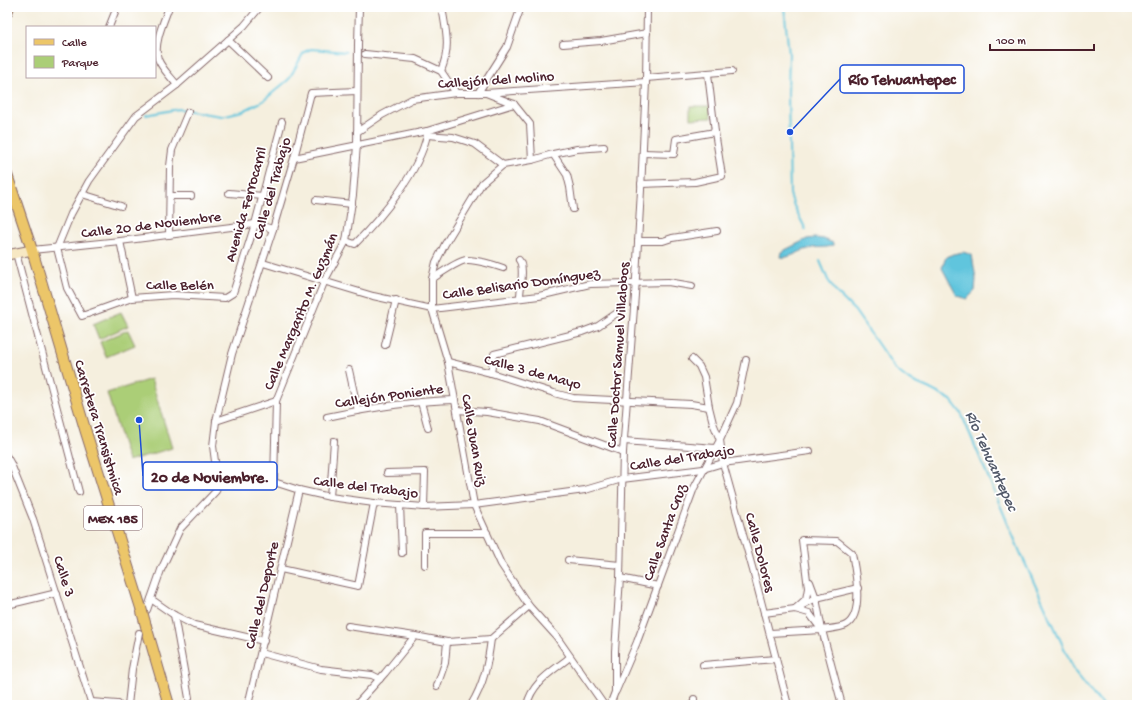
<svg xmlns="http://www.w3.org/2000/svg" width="1144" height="712" font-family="'Gochi Hand',sans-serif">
<rect width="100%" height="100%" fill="#fff"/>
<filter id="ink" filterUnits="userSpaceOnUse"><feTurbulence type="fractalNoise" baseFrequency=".025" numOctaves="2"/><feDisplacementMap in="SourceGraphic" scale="8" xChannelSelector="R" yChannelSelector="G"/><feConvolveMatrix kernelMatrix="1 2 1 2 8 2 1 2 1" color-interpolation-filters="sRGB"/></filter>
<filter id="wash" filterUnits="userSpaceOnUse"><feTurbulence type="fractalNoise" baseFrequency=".012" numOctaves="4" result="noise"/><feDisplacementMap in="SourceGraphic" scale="16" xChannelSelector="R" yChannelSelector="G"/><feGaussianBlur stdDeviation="0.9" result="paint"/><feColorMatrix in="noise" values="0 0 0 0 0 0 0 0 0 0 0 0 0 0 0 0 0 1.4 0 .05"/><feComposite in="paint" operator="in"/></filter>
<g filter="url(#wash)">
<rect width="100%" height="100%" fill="#f5efde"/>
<g fill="#abce77" stroke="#7a7651">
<path d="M690 106H710L711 118 690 119Z"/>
<path d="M121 312 128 326 99 339 93 324Z"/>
<path d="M128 330 135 345 106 357 100 342Z"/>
<path d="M151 379 172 448 128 461 107 393Z"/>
</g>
<g fill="#60c5dd" stroke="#557284">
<path d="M815 238 824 239 833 243V245C827 249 816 246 808 249 798 251 790 259 780 257L781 252 807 239Z"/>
<path d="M963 252 972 255 976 279 975 291 967 299 957 296 942 268 946 257 953 254Z"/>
</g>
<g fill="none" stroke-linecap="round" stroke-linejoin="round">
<g stroke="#60c5dd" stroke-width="2">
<path d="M784 7 789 54 788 93 790 194 794 206 806 230"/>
<path d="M146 115 178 109 221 116 243 111 263 101 289 79 304 52 311 49 346 52"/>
<path d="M820 261 828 280 836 292 855 311 895 369 909 380 928 388 951 400 961 413 1020 552 1075 672 1102 705"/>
</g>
</g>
</g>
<g filter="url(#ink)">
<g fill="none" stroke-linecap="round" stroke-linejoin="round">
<defs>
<g id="street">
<path d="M169 7C164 21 153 44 158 59 162 69 171 77 177 85"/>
<path d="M260 7 244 26 177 85 136 116 89 181 71 214 57 248 67 288 82 316 132 298 173 295 225 298 233 293 255 224 282 122"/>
<path d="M109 27 117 7"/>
<path d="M228 40 268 78"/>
<path d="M563 44 601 41 647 33"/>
<path d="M365 54 415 59 441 71 456 93"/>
<path d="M441 71C451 47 446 32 442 7"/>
<path d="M646 78 732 71"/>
<path d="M478 93 507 47 521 7"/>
<path d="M514 104 530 124 532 160 503 165 482 183 445 244 436 262 432 279V309L448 362 474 505 501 564 529 606 556 636 604 705"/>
<path d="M427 131 514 104 486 93"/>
<path d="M357 132 382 115 412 99 456 93H485L646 82"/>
<path d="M643 153 674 154 676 139 715 132 708 74"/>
<path d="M553 154 577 149 604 147"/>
<path d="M294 158 427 131V135L453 137 475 144 503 165"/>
<path d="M532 160 553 154 567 175 570 187 573 209"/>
<path d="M641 184 695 182 722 176 715 132"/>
<path d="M229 193 263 196"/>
<path d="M82 194 121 206"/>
<path d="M171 196H191"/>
<path d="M316 200 352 204"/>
<path d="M169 235 170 166 172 150 188 112"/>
<path d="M120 241 132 298"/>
<path d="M346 241 355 244C382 217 419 172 427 135"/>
<path d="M638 241H663L672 238 717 231"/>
<path d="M32 250 120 241 255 224 273 229"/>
<path d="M16 253 79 492"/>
<path d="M519 260C525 267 520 288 520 297"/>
<path d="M263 263 373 296 432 309 539 296 590 284 668 282 692 286"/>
<path d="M432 279C441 273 456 262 466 260 474 259 495 265 503 268"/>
<path d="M385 345 396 300"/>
<path d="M692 359 699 366 704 377 709 407 713 423 720 440 723 463 754 574 788 705"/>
<path d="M448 362 491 373 554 393 573 398 691 404 709 407"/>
<path d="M349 370 358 411"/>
<path d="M491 373 494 354 582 332 598 326 617 313"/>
<path d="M421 402 428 428"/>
<path d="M457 410 487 412 540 421 623 452"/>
<path d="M327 417C369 408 412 401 455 400"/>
<path d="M216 421 276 401"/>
<path d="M624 441 715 448"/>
<path d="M7 457 11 464 33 519 92 705"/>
<path d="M387 473 425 472 424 507"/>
<path d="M219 476 236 473 274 482 299 490 330 497 374 503 424 507 474 505 585 490 622 479 703 469 723 463 810 451"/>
<path d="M274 482 276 401 325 280 346 241 353 195 357 145 358 44 359 7"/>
<path d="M330 497 334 441"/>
<path d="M400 505 402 553"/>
<path d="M568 560 620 565"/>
<path d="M425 565V533H487"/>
<path d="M281 569 358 586 374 503"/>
<path d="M620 578 658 586"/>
<path d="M810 582 816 598 822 630"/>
<path d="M151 599 174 615 194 625 264 641"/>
<path d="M7 605 57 593"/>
<path d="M795 609 806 599 808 588 802 540 837 541 852 553C855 570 865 614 846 625 841 628 828 629 822 630"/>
<path d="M795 609 809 613 821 629"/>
<path d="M147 610 161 570 180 529 216 491 219 476 216 469 213 446 216 421 232 354 273 229 294 158 311 93 357 91"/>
<path d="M764 613 795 609 816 598 858 588"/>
<path d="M174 615 189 698"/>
<path d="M348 626 415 636 447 642 491 639"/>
<path d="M770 633 822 630 842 705"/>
<path d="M261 653 321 669 372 675 380 679"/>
<path d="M703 665 776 659"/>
<path d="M437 686 445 663 447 642"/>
<path d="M616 691 637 642 694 488 720 440 737 403 746 360"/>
<path d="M694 699V705"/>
<path d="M91 702 118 704V705"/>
<path d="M128 705 132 669 139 633"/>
<path d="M248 705 299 490"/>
<path d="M356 705 385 673 415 636"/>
<path d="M471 705C484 684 488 663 491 639L529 606"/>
<path d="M527 705C532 682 553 671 570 657"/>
<path d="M610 705 615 692V651L620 578 623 452 635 295 641 190 646 82 647 7"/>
</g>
<path id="secondary" d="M7 255 32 250"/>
<g id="primary">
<path d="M7 12 9 7"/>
<path d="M7 175 32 250 85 429 141 608"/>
<path d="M146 626 169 705"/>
</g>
</defs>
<use href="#street" stroke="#86686a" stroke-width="8"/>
<use href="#secondary" stroke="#86686a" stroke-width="11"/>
<use href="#primary" stroke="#86686a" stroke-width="12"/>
<use href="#street" stroke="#fff" stroke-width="6"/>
<use href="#secondary" stroke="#f7e8c3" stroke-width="9"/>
<use href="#primary" stroke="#ecc669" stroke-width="10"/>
<defs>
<path id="primary-bridge" d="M141 608 146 626"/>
</defs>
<use href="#primary-bridge" stroke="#86686a" stroke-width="12" stroke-linecap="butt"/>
<use href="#primary-bridge" stroke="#ecc669" stroke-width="10"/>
</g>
</g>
<g text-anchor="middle" stroke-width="3.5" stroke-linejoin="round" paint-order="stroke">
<rect fill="#fff" stroke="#80626b" stroke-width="1" x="84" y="506" width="58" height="24" rx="3"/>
<g font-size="14" font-weight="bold" fill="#4a1f2b">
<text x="113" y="523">MEX 185</text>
</g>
<g font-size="15" fill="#4a1f2b" stroke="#fff">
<text transform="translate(496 79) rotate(-4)" y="5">Callejón del Molino</text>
<text transform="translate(271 188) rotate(-74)" y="5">Calle del Trabajo</text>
<text transform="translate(245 204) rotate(-74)" y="5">Avenida Ferrocarril</text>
<text transform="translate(151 224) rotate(-7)" y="5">Calle 20 de Noviembre</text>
<text transform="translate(521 283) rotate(-8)" y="5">Calle Belisario Domínguez</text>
<text x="180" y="289">Calle Belén</text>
<text transform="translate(300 311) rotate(-67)" y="5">Calle Margarito M. Guzmán</text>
<text transform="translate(617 355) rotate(-86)" y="5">Calle Doctor Samuel Villalobos</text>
<text transform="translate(533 371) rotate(15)" y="5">Calle 3 de Mayo</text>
<text transform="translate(389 395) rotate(-8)" y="5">Callejón Poniente</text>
<text transform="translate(100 427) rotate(73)" y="5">Carretera Transistmica</text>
<text transform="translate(475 440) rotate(80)" y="5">Calle Juan Ruiz</text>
<text transform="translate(682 457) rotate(-9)" y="5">Calle del Trabajo</text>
<text transform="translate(366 486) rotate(7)" y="5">Calle del Trabajo</text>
<text transform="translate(664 532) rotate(-70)" y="5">Calle Santa Cruz</text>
<text transform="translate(761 552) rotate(75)" y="5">Calle Dolores</text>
<text transform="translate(65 576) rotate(72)" y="5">Calle 3</text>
<text transform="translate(261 595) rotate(-77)" y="5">Calle del Deporte</text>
</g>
<g font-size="16" font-style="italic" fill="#525969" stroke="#fff">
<text transform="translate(993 460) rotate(66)" y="6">Río Tehuantepec</text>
</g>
</g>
<path fill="none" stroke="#1d4ed8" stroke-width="1.5" d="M790 132L840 79M139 420L143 476"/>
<g fill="#1d4ed8" stroke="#fff" stroke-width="1.5">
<circle cx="790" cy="132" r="4"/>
<circle cx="139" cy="420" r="4"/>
</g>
<g fill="#fff" stroke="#1d4ed8" stroke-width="1.5">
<rect x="840" y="65" width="124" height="28" rx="4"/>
<rect x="143" y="462" width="134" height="28" rx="4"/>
</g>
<g font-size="16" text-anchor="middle" font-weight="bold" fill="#4a1f2b">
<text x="902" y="84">Río Tehuantepec</text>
<text x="210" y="482">20 de Noviembre.</text>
</g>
<rect width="1144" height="712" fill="none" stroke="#fff" stroke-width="24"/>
<rect x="26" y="26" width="130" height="52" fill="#ffffff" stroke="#b7a5aa"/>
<rect x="34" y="39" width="20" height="6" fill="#ecc669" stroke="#b7a5aa"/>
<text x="62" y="46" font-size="12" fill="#4a1f2b">Calle</text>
<rect x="34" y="56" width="20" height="12" fill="#abce77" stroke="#b7a5aa"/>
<text x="62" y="66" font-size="12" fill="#4a1f2b">Parque</text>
<path d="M990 44v6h104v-6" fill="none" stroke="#4a1f2b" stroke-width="2"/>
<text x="996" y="44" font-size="12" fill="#4a1f2b" stroke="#ffffff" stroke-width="3" paint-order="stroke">100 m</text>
</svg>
